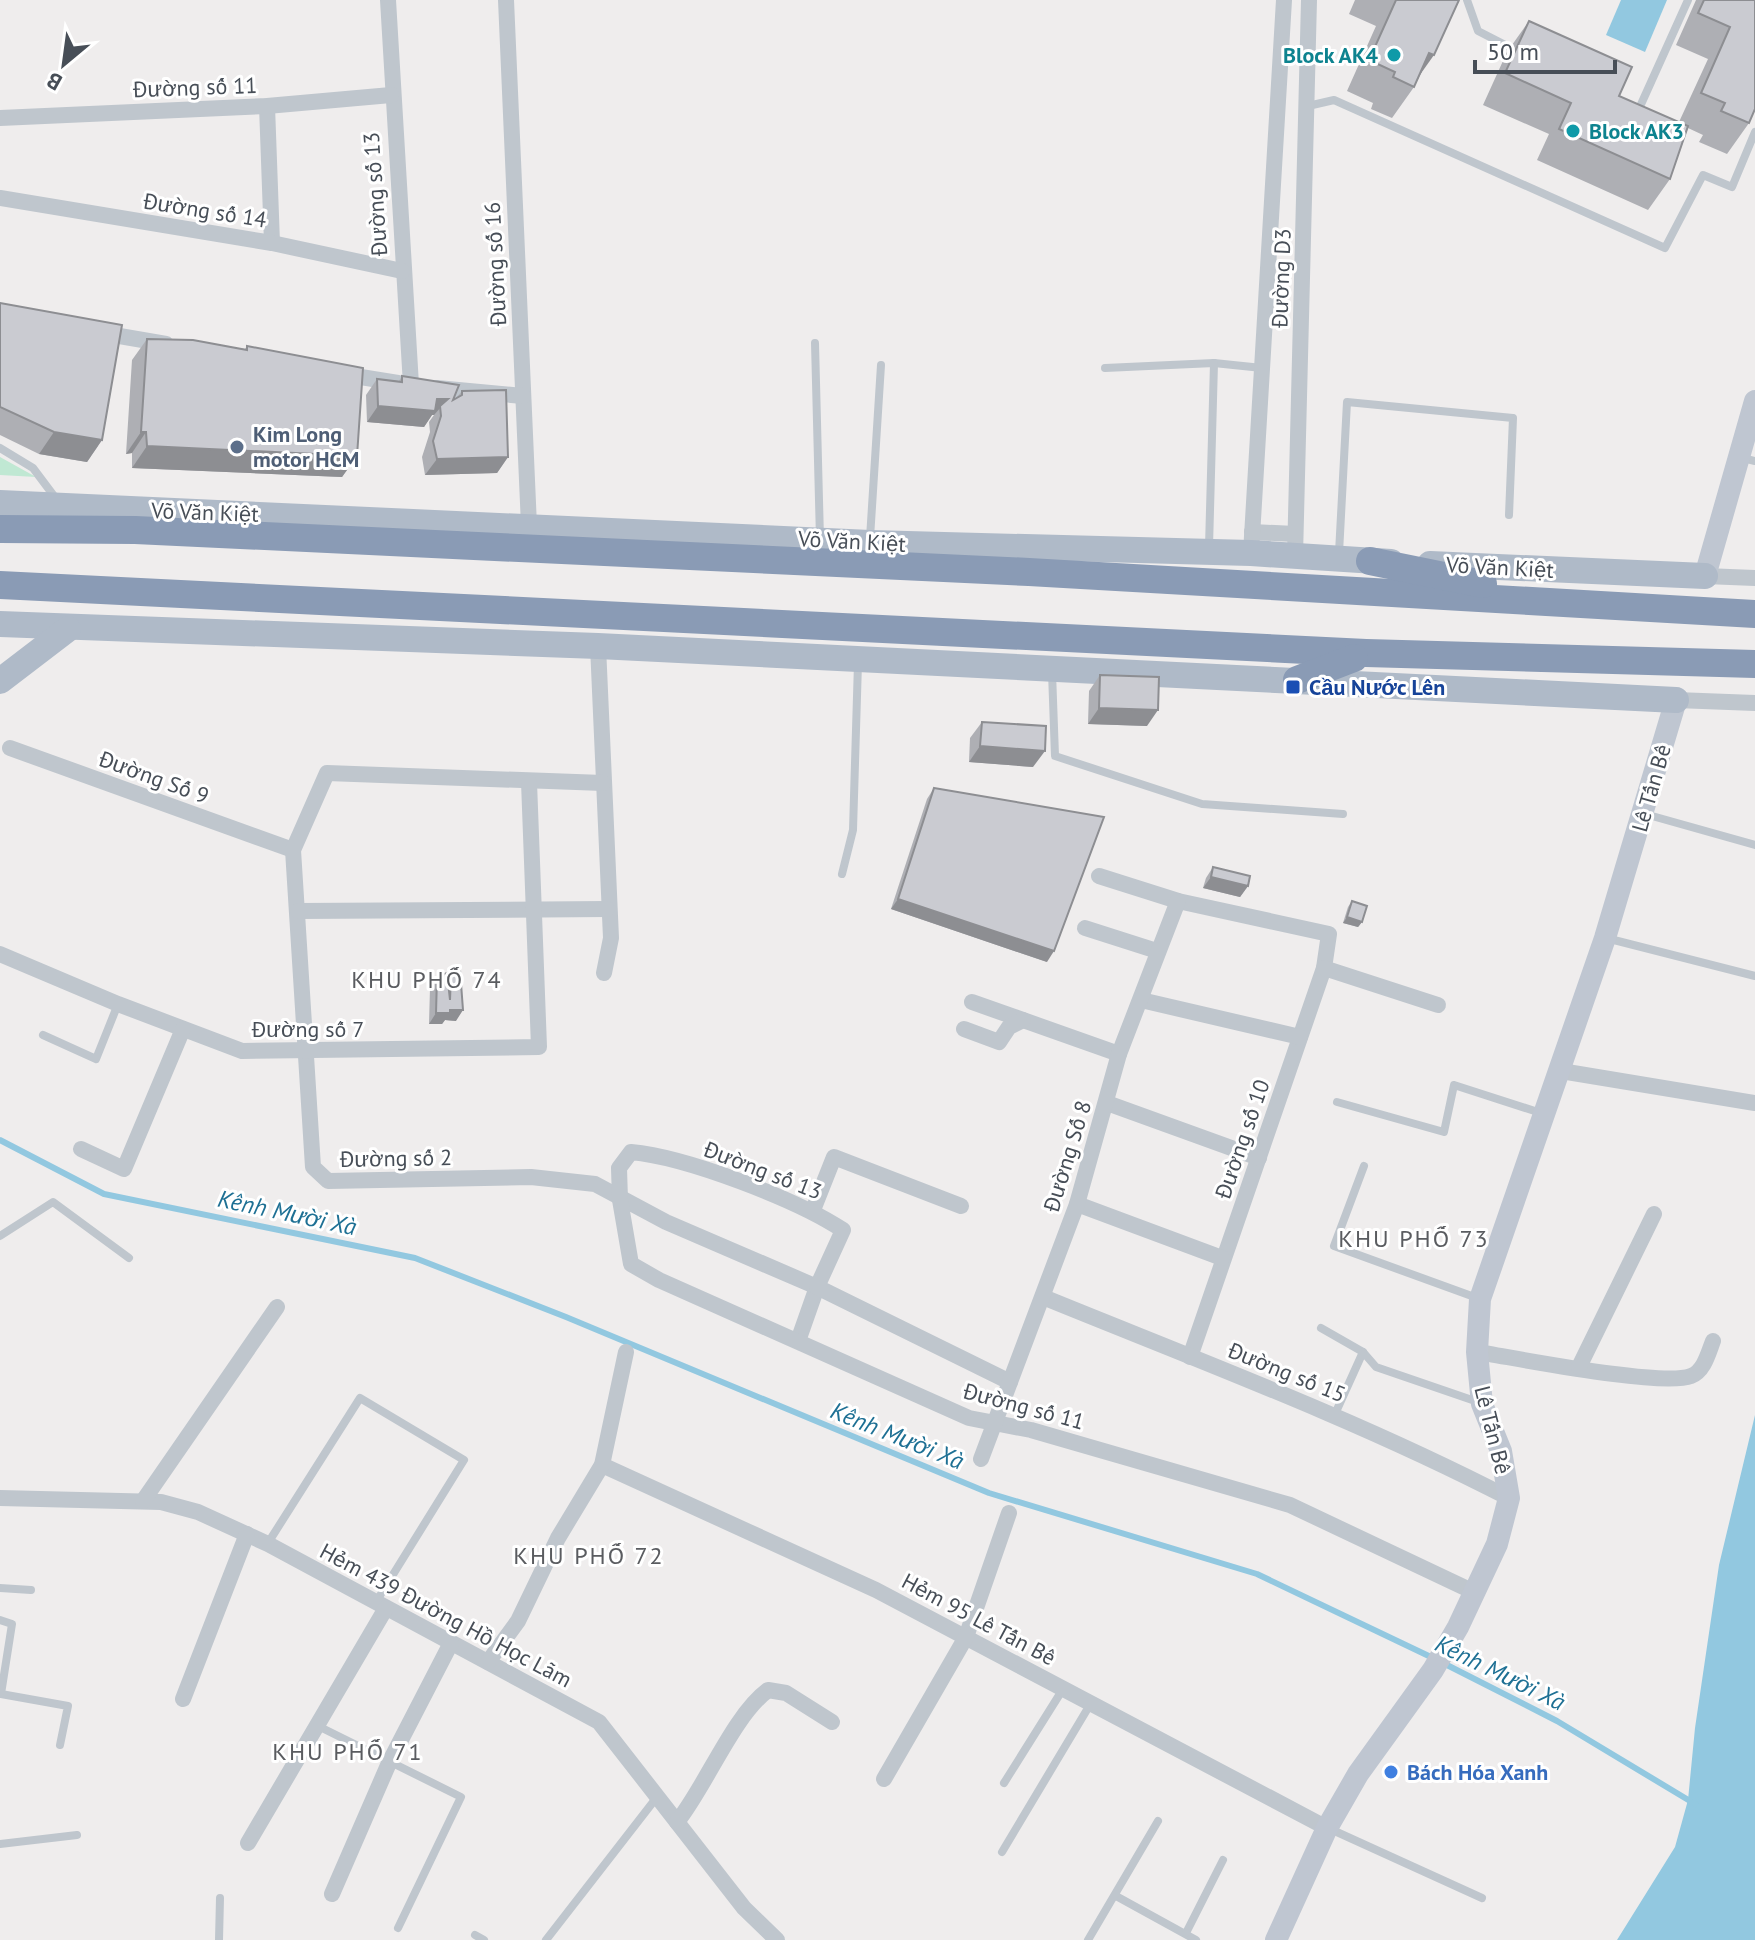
<svg xmlns="http://www.w3.org/2000/svg" width="1755" height="1940" font-family="'PT Sans',sans-serif">
<rect width="100%" height="100%" fill="#efeded"/>
<path fill="#c0e8d3" d="M0 457 36 477 0 475Z"/>
<g fill="#92c8e0">
<path d="M1621 0H1667L1645 52 1606 35Z"/>
<path d="M1755 1415V1940H1617L1675 1847 1688 1800 1695 1728 1719 1565Z"/>
</g>
<g fill="none" stroke-linecap="round" stroke-linejoin="round">
<g stroke="#92c8e0" stroke-width="6">
<path d="M0 1140 104 1194 415 1258 566 1317 989 1493 1257 1574 1433 1658"/>
<path d="M1443 1663 1557 1721 1695 1804"/>
</g>
<g stroke="#bfc6cd" stroke-width="8">
<path d="M1467 0 1478 31 1519 52"/>
<path d="M1308 106 1334 100 1665 248 1703 175 1732 187 1755 132"/>
<path d="M1635 109 1638 111 1688 0"/>
<path d="M815 343 820 539"/>
<path d="M1105 368 1214 363 1262 368"/>
<path d="M0 448 33 468 57 500"/>
<path d="M1739 457 1755 461"/>
<path d="M870 538 881 365"/>
<path d="M1209 547 1214 363"/>
<path d="M1339 553 1347 402 1513 418 1509 515"/>
<path d="M1052 672 1055 756 1202 804 1343 814"/>
<path d="M1645 814 1755 845"/>
<path d="M842 874 853 830 858 663"/>
<path d="M1606 938 1755 976"/>
<path d="M43 1035 96 1059 118 1004"/>
<path d="M1337 1102 1444 1132 1454 1085 1544 1114"/>
<path d="M1364 1166 1334 1246 1480 1299"/>
<path d="M0 1236 53 1202 129 1258"/>
<path d="M1321 1328 1363 1352 1376 1367 1478 1402"/>
<path d="M1335 1414 1363 1352"/>
<path d="M268 1543 360 1398 464 1460 376 1602"/>
<path d="M0 1588 31 1590"/>
<path d="M0 1620 12 1624 1 1694 68 1706 60 1745"/>
<path d="M318 1726 461 1797 398 1928"/>
<path d="M1004 1783 1063 1689"/>
<path d="M1328 1828 1482 1898"/>
<path d="M0 1844 77 1835"/>
<path d="M1002 1852 1091 1703"/>
<path d="M1116 1896 1196 1940"/>
<path d="M1186 1933 1223 1860"/>
<path d="M475 1935 484 1940"/>
<path d="M219 1940 220 1898"/>
<path d="M546 1940 657 1797"/>
<path d="M1088 1940 1158 1821"/>
</g>
<g stroke="#bfc6cd" stroke-width="16">
<path d="M388 0 411 385"/>
<path d="M506 0 529 526"/>
<path d="M267 106 272 243"/>
<path d="M0 118 267 106 391 95"/>
<path d="M0 198 272 243 402 271"/>
<path d="M102 333 166 344"/>
<path d="M342 374 398 383"/>
<path d="M437 388 523 396"/>
<path d="M1252 532 1295 534"/>
<path d="M1251 553 1284 0"/>
<path d="M1295 556 1309 0"/>
<path d="M1705 576 1755 578"/>
<path d="M598 646 611 938 604 973"/>
<path d="M1676 700 1755 703"/>
<path d="M10 748 293 850"/>
<path d="M603 783 327 773 293 850 313 1167 328 1181 531 1177 595 1184 666 1222 817 1287 798 1341"/>
<path d="M1099 876 1178 901 1329 934 1324 968 1190 1357"/>
<path d="M298 911 607 909"/>
<path d="M1085 928 1157 951"/>
<path d="M0 954 118 1004 242 1051 539 1047 529 782"/>
<path d="M1324 968 1438 1005"/>
<path d="M1141 1000 1300 1037"/>
<path d="M972 1002 1119 1054"/>
<path d="M964 1029 999 1042 1009 1027 1023 1020"/>
<path d="M1561 1071 1755 1103"/>
<path d="M1107 1103 1259 1158"/>
<path d="M81 1149 124 1169 183 1029"/>
<path d="M1077 1204 1222 1258"/>
<path d="M813 1210 834 1157 961 1206"/>
<path d="M1043 1297C1200 1361 1358 1420 1509 1498"/>
<path d="M1477 1352C1516 1358 1661 1387 1691 1376 1704 1371 1708 1354 1713 1341"/>
<path d="M1579 1367 1654 1214"/>
<path d="M1010 1382 817 1287 843 1230C796 1199 686 1157 631 1152L619 1168 620 1200 631 1264 659 1280 969 1418 1031 1430 1290 1505 1474 1592"/>
<path d="M981 1459 1077 1204 1119 1054 1178 901"/>
<path d="M602 1465 876 1590 1327 1828"/>
<path d="M0 1498 161 1502 198 1512 268 1544 599 1722 744 1908 777 1940"/>
<path d="M143 1501 277 1307"/>
<path d="M488 1662 518 1621 558 1538 602 1465 626 1352"/>
<path d="M183 1699 247 1534"/>
<path d="M884 1779 966 1637 1009 1513"/>
<path d="M677 1822C706 1786 733 1716 768 1690L786 1693 832 1722"/>
<path d="M248 1843 386 1608"/>
<path d="M332 1894 389 1763 451 1643"/>
</g>
<g stroke="#bfc6d1" stroke-width="22">
<path d="M1705 576 1755 401"/>
<path d="M1276 1940 1327 1828 1358 1774 1433 1670 1458 1627 1497 1544 1509 1498 1501 1451 1482 1404 1477 1352 1480 1299 1605 938 1676 700"/>
</g>
<g stroke="#afbac8" stroke-width="26">
<path d="M0 503 870 543 1251 553 1391 562"/>
<path d="M1430 564 1705 576"/>
<path d="M0 624 598 646 1676 700"/>
<path d="M0 681 68 629"/>
</g>
<g stroke="#8a9bb5" stroke-width="28">
<path d="M0 529 135 530 1029 572 1755 614"/>
<path d="M1370 561 1483 584"/>
<path d="M0 585 1366 653 1755 664"/>
<path d="M1297 680 1354 658"/>
</g>
</g>
<g fill="#aeafb4">
<path d="M1355 0H1459L1414 87 1392 118 1371 109 1373 103 1347 91 1376 26 1349 14Z"/>
<path d="M1696 0H1755L1749 123 1727 154 1699 142 1703 135 1688 128 1670 179 1648 210 1537 160 1549 134 1483 105 1507 52 1529 21 1619 96 1679 122 1708 59 1676 45Z"/>
<path d="M0 303 102 440 87 462 39 454 0 435Z"/>
<path d="M147 339 245 349 247 346 357 456 342 477 132 468V453L126 454 132 360Z"/>
<path d="M402 376 453 400 457 397 462 391 508 457 497 473 425 475 422 457 430 432 429 422 434 415H432L424 427 367 422 366 395 377 379 399 381Z"/>
<path d="M1100 675 1147 726 1088 724 1089 691Z"/>
<path d="M982 722 1033 767 969 762 970 738Z"/>
<path d="M934 788 1047 962 891 909 927 799Z"/>
<path d="M1213 867 1248 886 1240 897 1203 888 1206 878Z"/>
<path d="M1352 901 1362 922 1358 927 1343 923 1348 907Z"/>
<path d="M451 974 456 1021 445 1020 442 1024H429L430 988 437 977 447 979Z"/>
</g>
<g fill="#8d8e92">
<path d="M1429 53 1434 55 1412 86Z"/>
<path d="M448 399 434 415H432L424 427 367 422 378 406Z"/>
<path d="M54 432 102 440 87 462 39 454Z"/>
<path d="M141 432H146L132 453 126 454Z"/>
<path d="M147 446 357 456 342 477 132 468Z"/>
<path d="M508 457 497 473 425 475 437 459Z"/>
<path d="M1099 708 1158 710 1147 726 1088 724Z"/>
<path d="M980 746 1045 751 1033 767 969 762Z"/>
<path d="M1211 877 1248 886 1240 897 1203 888Z"/>
<path d="M898 899 1054 951 1047 962 891 909Z"/>
<path d="M1347 917 1362 922 1358 927 1343 923Z"/>
<path d="M450 1010H463L456 1021 445 1020 442 1024H429L436 1013Z"/>
</g>
<g fill="#cacbd1" stroke="#8d8e92" stroke-width="2">
<path d="M1396 0H1459L1434 55 1429 53 1414 87 1393 77 1395 72 1369 60Z"/>
<path d="M1704 0H1755V109L1749 123 1721 111 1725 103 1701 93 1730 27 1698 13Z"/>
<path d="M1529 21 1632 67 1619 96 1688 126 1670 179 1559 129 1571 103 1505 73Z"/>
<path d="M0 303 122 325 102 440 54 432 0 407Z"/>
<path d="M147 339 193 340 247 350V346L363 368 357 456 147 446 146 432H141Z"/>
<path d="M402 376 459 385 453 400 462 395V391L506 390 508 457 437 459 433 441 441 416 440 406 448 399H437L435 411 378 406 377 379 402 382Z"/>
<path d="M1100 675 1159 677 1158 710 1099 708Z"/>
<path d="M982 722 1046 726 1045 751 980 746Z"/>
<path d="M934 788 1104 817 1054 951 898 899Z"/>
<path d="M1213 867 1250 876 1248 886 1211 877Z"/>
<path d="M1352 901 1367 906 1362 922 1347 917Z"/>
<path d="M460 970 463 1010H450V1013H436L437 977 447 973 450 1000 451 974Z"/>
</g>
<g fill="#0f9aa8" stroke="#fff" stroke-width="3">
<circle cx="1394" cy="55" r="8"/>
<circle cx="1573" cy="131" r="8"/>
</g>
<circle fill="#5c6f8a" stroke="#fff" stroke-width="3" cx="237" cy="447" r="8"/>
<rect fill="#1a4fb4" stroke="#fff" stroke-width="3" x="1285" y="679" width="16" height="16" rx="4"/>
<circle fill="#3f7fe0" stroke="#fff" stroke-width="3" cx="1391" cy="1772" r="8"/>
<g text-anchor="middle" stroke-width="6" stroke-linejoin="round" paint-order="stroke">
<g font-size="22" font-weight="bold" fill="#0d838f" stroke="#fff" text-anchor="end">
<text x="1378" y="63">Block AK4</text>
<text x="1589" y="139" text-anchor="start">Block AK3</text>
</g>
<g font-size="22" fill="#474e57" stroke="#fff">
<text transform="translate(195 87) rotate(-2)" y="8">Đường số 11</text>
<text transform="translate(375 194) rotate(-94)" y="8">Đường số 13</text>
<text transform="translate(205 210) rotate(9)" y="8">Đường số 14</text>
<text transform="translate(495 264) rotate(-93)" y="8">Đường số 16</text>
<text transform="translate(1281 278) rotate(-88)" y="8">Đường D3</text>
<text transform="translate(205 512) rotate(2)" y="8">Võ Văn Kiệt</text>
<text transform="translate(852 541) rotate(3)" y="8">Võ Văn Kiệt</text>
<text transform="translate(1500 567) rotate(3)" y="8">Võ Văn Kiệt</text>
<text transform="translate(154 777) rotate(20)" y="8">Đường Số 9</text>
<text transform="translate(1651 788) rotate(-74)" y="8">Lê Tấn Bê</text>
<text x="308" y="1037">Đường số 7</text>
<text transform="translate(1242 1139) rotate(-71)" y="8">Đường số 10</text>
<text transform="translate(1067 1156) rotate(-73)" y="8">Đường Số 8</text>
<text transform="translate(396 1158) rotate(-1)" y="8">Đường số 2</text>
<text transform="translate(763 1170) rotate(21)" y="8">Đường số 13</text>
<text transform="translate(1287 1372) rotate(22)" y="8">Đường số 15</text>
<text transform="translate(1024 1406) rotate(15)" y="8">Đường số 11</text>
<text transform="translate(1493 1430) rotate(76)" y="8">Lê Tấn Bê</text>
<text transform="translate(446 1615) rotate(28)" y="8">Hẻm 439 Đường Hồ Học Lãm</text>
<text transform="translate(979 1619) rotate(28)" y="8">Hẻm 95 Lê Tấn Bê</text>
</g>
<g font-size="22" font-weight="bold" fill="#4e5e75" stroke="#fff" text-anchor="start">
<text x="253" y="442">Kim Long<tspan x="253" dy="25">motor HCM</tspan></text>
</g>
<g font-size="22" font-weight="bold" fill="#164399" stroke="#fff" text-anchor="start">
<text x="1309" y="695">Cầu Nước Lên</text>
</g>
<g font-size="22" font-weight="bold" fill="#366cbe" stroke="#fff" text-anchor="start">
<text x="1407" y="1780">Bách Hóa Xanh</text>
</g>
<g font-size="24" letter-spacing="2" fill="#5a5c60" stroke="#fff">
<text x="427" y="988">KHU PHỐ 74</text>
<text x="1414" y="1247">KHU PHỐ 73</text>
<text x="589" y="1564">KHU PHỐ 72</text>
<text x="348" y="1760">KHU PHỐ 71</text>
</g>
<g font-size="24" font-style="italic" fill="#1e7094" stroke="#fff">
<text transform="translate(287 1213) rotate(12)" y="8">Kênh Mười Xà</text>
<text transform="translate(897 1436) rotate(22)" y="8">Kênh Mười Xà</text>
<text transform="translate(1500 1673) rotate(26)" y="8">Kênh Mười Xà</text>
</g>
</g>
<g transform="translate(64 64) rotate(209)" stroke="#ffffff" stroke-width="6" paint-order="stroke">
<path d="M0-6L14 30L0 20L-14 30Z" fill="#474e57"/>
<text y="-12" font-size="22" font-weight="bold" text-anchor="middle" fill="#474e57">B</text>
</g>
<path d="M1475 60v12h140v-12" fill="none" stroke="#474e57" stroke-width="4"/>
<text x="1487" y="60" font-size="24" fill="#474e57" stroke="#ffffff" stroke-width="6" paint-order="stroke">50 m</text>
</svg>
